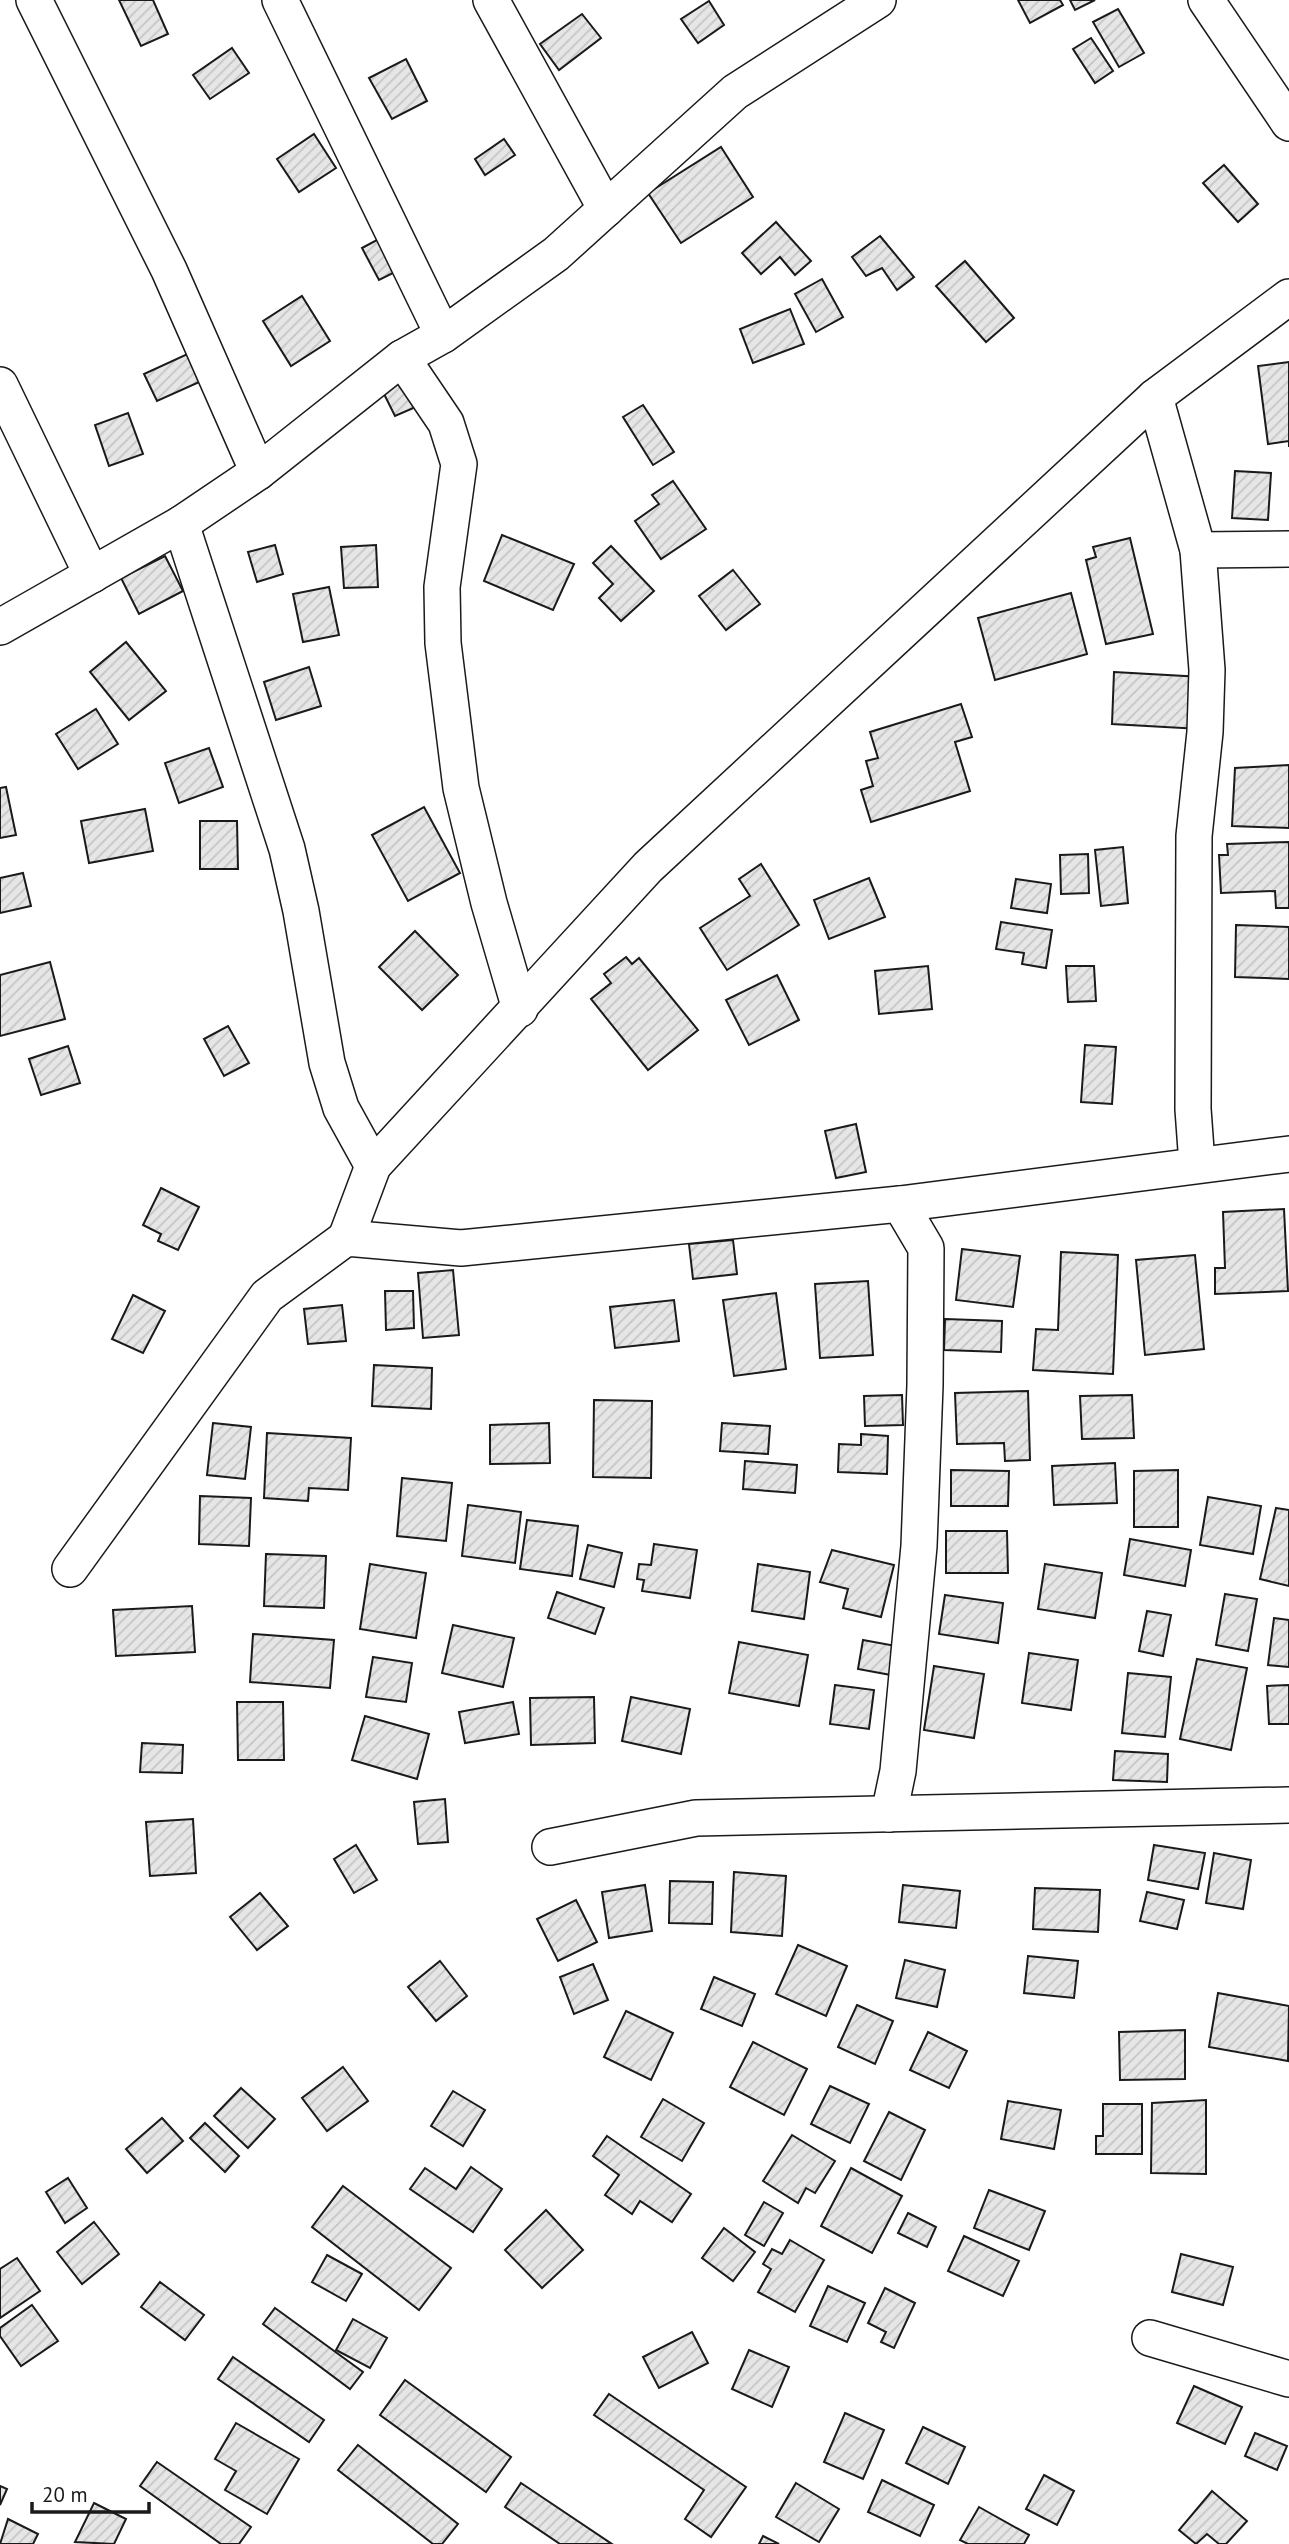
<svg xmlns="http://www.w3.org/2000/svg" width="1289" height="2544" font-family="'PT Sans',sans-serif">
<defs>
<pattern id="building-hatch" width="6" height="6" patternUnits="userSpaceOnUse" patternTransform="scale(1.75)"><rect width="6" height="6" fill="#e6e6e6"/><path d="M-1 1l2-2M0 6l6-6M5 7l2-2" fill="none" stroke="#c5c5c5"/></pattern>
</defs>
<rect width="100%" height="100%" fill="#fff"/>
<g fill="url(#building-hatch)" stroke="#1a1a1a" stroke-width="2">
<path d="M119 0H153L168 34 141 46Z"/>
<path d="M1018 0H1060L1063 5 1030 23Z"/>
<path d="M1070 0H1095L1075 10Z"/>
<path d="M709 1 724 25 698 43 681 19Z"/>
<path d="M1118 9 1144 53 1119 67 1093 22Z"/>
<path d="M582 14 601 38 559 70 540 44Z"/>
<path d="M1091 38 1113 71 1095 83 1073 49Z"/>
<path d="M232 48 249 73 210 99 193 75Z"/>
<path d="M406 59 427 101 392 119 369 78Z"/>
<path d="M314 134 336 168 299 192 277 159Z"/>
<path d="M504 139 515 155 485 175 475 159Z"/>
<path d="M721 147 753 197 681 243 648 193Z"/>
<path d="M1224 165 1258 204 1238 222 1203 183Z"/>
<path d="M776 222 811 261 795 275 780 257 761 274 742 253Z"/>
<path d="M388 234 405 267 379 280 362 248Z"/>
<path d="M880 236 914 277 897 290 882 268 866 276 852 257Z"/>
<path d="M965 261 1014 318 986 342 936 286Z"/>
<path d="M822 279 843 317 816 332 795 294Z"/>
<path d="M302 296 330 341 291 366 263 321Z"/>
<path d="M790 309 804 344 753 363 740 329Z"/>
<path d="M194 351 206 379 157 401 144 374Z"/>
<path d="M1289 362V447V441L1268 444 1258 366Z"/>
<path d="M404 377 418 406 395 416 381 388Z"/>
<path d="M643 405 674 452 653 465 623 417Z"/>
<path d="M128 413 143 454 109 466 95 425Z"/>
<path d="M1235 471 1271 473 1268 520 1232 518Z"/>
<path d="M673 481 706 529 661 559 635 521 659 504 652 495Z"/>
<path d="M502 535 574 564 553 610 484 581Z"/>
<path d="M1130 538 1153 634 1106 644 1086 560 1096 557 1093 547Z"/>
<path d="M275 545 283 574 257 582 248 552Z"/>
<path d="M376 545 378 587 344 588 341 547Z"/>
<path d="M611 546 654 591 621 621 599 598 613 584 593 563Z"/>
<path d="M165 556 183 591 139 614 121 578Z"/>
<path d="M733 570 760 604 726 630 699 596Z"/>
<path d="M329 587 339 635 303 642 293 594Z"/>
<path d="M1071 593 1087 654 995 680 978 618Z"/>
<path d="M126 642 166 691 129 720 90 672Z"/>
<path d="M309 667 321 706 276 720 264 682Z"/>
<path d="M1114 672 1202 677 1200 729 1112 724Z"/>
<path d="M961 704 972 737 955 742 970 791 871 822 861 790 873 786 866 761 878 758 870 732Z"/>
<path d="M96 709 118 744 78 769 56 734Z"/>
<path d="M209 748 223 787 179 803 165 763Z"/>
<path d="M1289 765V828L1232 826 1235 768Z"/>
<path d="M6 787 16 835 0 838V788Z"/>
<path d="M424 807 460 873 408 901 372 835Z"/>
<path d="M145 809 153 851 89 863 81 821Z"/>
<path d="M200 821H237L238 869H200Z"/>
<path d="M1289 842V908H1276L1275 891 1221 893 1219 855H1228L1227 844Z"/>
<path d="M1123 847 1128 903 1101 906 1095 850Z"/>
<path d="M1088 854 1089 893 1061 894 1060 855Z"/>
<path d="M761 864 799 925 727 970 700 928 750 896 739 879Z"/>
<path d="M23 873 31 906 0 913V878Z"/>
<path d="M869 878 885 917 829 939 814 900Z"/>
<path d="M1016 879 1051 884 1047 913 1011 908Z"/>
<path d="M1001 922 1052 930 1046 968 1022 964 1024 953 996 949Z"/>
<path d="M1236 925 1289 927V979L1235 977Z"/>
<path d="M415 931 458 975 422 1010 379 967Z"/>
<path d="M626 957 632 964 639 958 698 1030 648 1070 591 999 611 983 604 974Z"/>
<path d="M50 962 65 1019 0 1036V975Z"/>
<path d="M928 966 932 1009 879 1014 875 971Z"/>
<path d="M1066 966H1094L1096 1001 1068 1002Z"/>
<path d="M777 975 799 1020 749 1045 726 1000Z"/>
<path d="M228 1026 249 1063 224 1076 204 1039Z"/>
<path d="M1085 1045 1116 1047 1112 1104 1081 1102Z"/>
<path d="M68 1046 80 1083 41 1095 29 1059Z"/>
<path d="M856 1124 866 1172 836 1178 825 1131Z"/>
<path d="M161 1188 199 1207 178 1250 158 1241 161 1234 143 1225Z"/>
<path d="M1284 1209 1288 1291 1215 1294V1268H1225L1223 1212Z"/>
<path d="M733 1240 737 1274 693 1279 689 1244Z"/>
<path d="M962 1249 1020 1256 1013 1307 956 1300Z"/>
<path d="M1061 1252 1118 1255 1113 1374 1033 1370 1036 1329 1058 1330Z"/>
<path d="M1195 1255 1204 1349 1145 1355 1136 1260Z"/>
<path d="M453 1270 459 1335 423 1338 418 1273Z"/>
<path d="M868 1281 873 1355 820 1358 815 1284Z"/>
<path d="M385 1291H413L414 1328 386 1330Z"/>
<path d="M776 1293 786 1369 734 1376 723 1300Z"/>
<path d="M133 1295 165 1311 143 1353 112 1339Z"/>
<path d="M674 1300 679 1341 615 1348 610 1307Z"/>
<path d="M342 1305 346 1341 308 1344 304 1309Z"/>
<path d="M945 1319 1002 1321 1001 1352 944 1350Z"/>
<path d="M374 1365 432 1368 431 1409 372 1406Z"/>
<path d="M1028 1391 1030 1460 1005 1461 1004 1443 957 1444 955 1393Z"/>
<path d="M902 1395 903 1425 865 1426 864 1396Z"/>
<path d="M1132 1395 1134 1438 1082 1439 1080 1396Z"/>
<path d="M594 1400 652 1401 651 1478 593 1477Z"/>
<path d="M213 1423 251 1427 245 1479 207 1475Z"/>
<path d="M549 1423 550 1463 490 1464V1425Z"/>
<path d="M722 1423 770 1426 768 1454 720 1451Z"/>
<path d="M267 1433 351 1438 348 1490 309 1488 308 1501 264 1498Z"/>
<path d="M861 1434 888 1436 887 1474 838 1472 839 1444 861 1445Z"/>
<path d="M745 1461 797 1465 795 1493 743 1489Z"/>
<path d="M1115 1463 1117 1503 1054 1505 1052 1466Z"/>
<path d="M951 1470 1009 1471 1008 1506H951Z"/>
<path d="M1178 1470V1527H1134V1471Z"/>
<path d="M402 1478 452 1483 446 1541 397 1536Z"/>
<path d="M200 1496 251 1498 249 1546 199 1544Z"/>
<path d="M1208 1497 1261 1506 1253 1554 1200 1545Z"/>
<path d="M468 1505 521 1512 515 1563 462 1556Z"/>
<path d="M1276 1508 1289 1510V1586L1260 1579Z"/>
<path d="M527 1520 578 1526 572 1576 520 1569Z"/>
<path d="M946 1531H1007L1008 1573H946Z"/>
<path d="M1130 1539 1191 1550 1185 1586 1124 1575Z"/>
<path d="M654 1544 697 1550 690 1598 642 1591 644 1580 637 1579 639 1564 651 1565Z"/>
<path d="M588 1545 622 1553 614 1587 580 1579Z"/>
<path d="M832 1550 894 1565 881 1617 843 1608 848 1589 820 1582Z"/>
<path d="M266 1554 326 1556 324 1608 264 1606Z"/>
<path d="M370 1564 426 1573 416 1638 360 1629Z"/>
<path d="M758 1564 810 1572 804 1619 752 1611Z"/>
<path d="M1045 1564 1102 1573 1095 1618 1038 1609Z"/>
<path d="M557 1592 604 1608 595 1634 548 1618Z"/>
<path d="M1225 1594 1257 1599 1248 1651 1216 1645Z"/>
<path d="M945 1595 1003 1603 998 1643 939 1634Z"/>
<path d="M192 1606 195 1652 116 1656 113 1610Z"/>
<path d="M1147 1611 1171 1615 1163 1656 1139 1651Z"/>
<path d="M1274 1618 1289 1620V1667L1268 1665Z"/>
<path d="M453 1625 514 1638 503 1687 442 1673Z"/>
<path d="M253 1634 334 1640 330 1688 250 1682Z"/>
<path d="M863 1640 896 1646 891 1675 858 1669Z"/>
<path d="M739 1642 808 1655 799 1706 729 1693Z"/>
<path d="M1029 1653 1078 1660 1071 1710 1022 1703Z"/>
<path d="M373 1657 412 1663 406 1702 366 1697Z"/>
<path d="M1197 1659 1247 1668 1231 1750 1180 1739Z"/>
<path d="M934 1666 984 1674 974 1738 924 1730Z"/>
<path d="M1128 1673 1171 1677 1165 1737 1122 1733Z"/>
<path d="M835 1685 874 1690 869 1729 830 1724Z"/>
<path d="M1289 1685V1724H1269L1267 1686Z"/>
<path d="M594 1697 595 1743 531 1745 530 1698Z"/>
<path d="M631 1697 690 1709 681 1754 622 1741Z"/>
<path d="M237 1702H283L284 1760H238Z"/>
<path d="M513 1702 519 1734 465 1743 459 1712Z"/>
<path d="M365 1716 429 1734 417 1779 352 1760Z"/>
<path d="M142 1743 183 1745 182 1773 140 1772Z"/>
<path d="M1115 1751 1168 1754 1167 1782 1113 1780Z"/>
<path d="M445 1799 448 1842 418 1844 414 1802Z"/>
<path d="M193 1819 196 1873 150 1876 146 1822Z"/>
<path d="M356 1845 377 1880 354 1893 334 1859Z"/>
<path d="M1154 1845 1205 1853 1198 1889 1148 1880Z"/>
<path d="M1214 1853 1251 1860 1243 1909 1206 1903Z"/>
<path d="M734 1872 786 1876 782 1936 731 1932Z"/>
<path d="M670 1881 713 1882 712 1924 669 1923Z"/>
<path d="M645 1885 652 1931 609 1938 602 1892Z"/>
<path d="M903 1885 960 1891 956 1928 899 1922Z"/>
<path d="M1035 1888 1100 1890 1098 1932 1033 1929Z"/>
<path d="M1147 1892 1184 1900 1177 1929 1140 1921Z"/>
<path d="M260 1893 288 1926 257 1950 230 1917Z"/>
<path d="M576 1900 597 1942 558 1961 537 1919Z"/>
<path d="M798 1945 847 1966 826 2016 776 1994Z"/>
<path d="M1028 1956 1078 1961 1074 1998 1024 1993Z"/>
<path d="M905 1960 945 1970 937 2007 896 1998Z"/>
<path d="M440 1961 467 1996 436 2021 408 1987Z"/>
<path d="M593 1964 608 2000 574 2014 560 1977Z"/>
<path d="M714 1977 755 1994 742 2026 701 2009Z"/>
<path d="M1218 1993 1289 2006 1288 2061 1209 2047Z"/>
<path d="M857 2005 893 2021 875 2064 838 2047Z"/>
<path d="M626 2011 673 2033 651 2080 604 2057Z"/>
<path d="M1185 2030V2079L1120 2080 1119 2032Z"/>
<path d="M928 2032 967 2051 949 2088 910 2070Z"/>
<path d="M753 2042 807 2069 784 2115 730 2087Z"/>
<path d="M343 2067 368 2101 327 2131 302 2098Z"/>
<path d="M830 2086 869 2104 850 2143 811 2124Z"/>
<path d="M241 2088 275 2119 248 2148 214 2116Z"/>
<path d="M453 2091 485 2110 463 2146 431 2126Z"/>
<path d="M663 2099 704 2123 682 2161 641 2137Z"/>
<path d="M1206 2100V2174L1151 2173 1152 2103Z"/>
<path d="M1008 2101 1061 2110 1054 2149 1001 2139Z"/>
<path d="M1103 2104H1142V2154H1096V2136H1103Z"/>
<path d="M889 2112 925 2130 901 2180 864 2161Z"/>
<path d="M162 2118 183 2141 147 2173 126 2149Z"/>
<path d="M205 2123 239 2156 225 2172 190 2138Z"/>
<path d="M792 2135 835 2161 815 2193 806 2188 798 2203 763 2181Z"/>
<path d="M607 2136 691 2194 672 2222 640 2201 632 2214 605 2195 619 2175 593 2156Z"/>
<path d="M471 2167 502 2189 473 2232 410 2189 425 2168 456 2189Z"/>
<path d="M851 2168 902 2196 872 2253 821 2226Z"/>
<path d="M68 2178 87 2208 65 2223 46 2192Z"/>
<path d="M343 2186 451 2268 419 2310 312 2227Z"/>
<path d="M989 2190 1045 2211 1029 2250 974 2228Z"/>
<path d="M764 2202 783 2213 764 2246 745 2235Z"/>
<path d="M546 2210 583 2250 542 2288 505 2250Z"/>
<path d="M908 2213 936 2227 927 2247 898 2233Z"/>
<path d="M94 2222 119 2254 82 2284 57 2252Z"/>
<path d="M724 2228 755 2252 733 2281 702 2258Z"/>
<path d="M964 2236 1019 2261 1003 2296 948 2271Z"/>
<path d="M790 2240 824 2260 795 2312 758 2292 771 2269 763 2264 772 2249 782 2254Z"/>
<path d="M1181 2254 1233 2267 1223 2305 1172 2292Z"/>
<path d="M327 2255 362 2274 346 2301 312 2282Z"/>
<path d="M17 2258 40 2291 0 2318V2269Z"/>
<path d="M160 2282 204 2315 185 2340 141 2307Z"/>
<path d="M828 2286 865 2303 847 2342 810 2326Z"/>
<path d="M885 2288 915 2303 894 2348 881 2342 886 2332 868 2323Z"/>
<path d="M32 2305 58 2341 21 2366 0 2336V2328Z"/>
<path d="M275 2308 363 2372 350 2389 263 2324Z"/>
<path d="M353 2319 387 2338 370 2368 336 2350Z"/>
<path d="M692 2332 708 2363 659 2388 643 2357Z"/>
<path d="M749 2350 789 2367 772 2407 732 2389Z"/>
<path d="M233 2357 324 2420 309 2442 218 2379Z"/>
<path d="M405 2380 511 2457 486 2492 380 2415Z"/>
<path d="M1194 2386 1242 2407 1225 2444 1177 2423Z"/>
<path d="M609 2394 746 2487 711 2537 685 2519 704 2490 594 2415Z"/>
<path d="M845 2413 884 2430 863 2479 824 2462Z"/>
<path d="M236 2423 299 2459 267 2514 225 2490 236 2471 215 2459Z"/>
<path d="M923 2427 965 2447 948 2484 906 2463Z"/>
<path d="M1255 2433 1287 2446 1277 2470 1245 2456Z"/>
<path d="M358 2445 458 2524 442 2544H433L338 2470Z"/>
<path d="M157 2462 251 2527 239 2544H221L140 2486Z"/>
<path d="M1044 2475 1074 2491 1057 2525 1026 2509Z"/>
<path d="M882 2480 934 2505 920 2536 868 2512Z"/>
<path d="M521 2483 612 2544H560L505 2507Z"/>
<path d="M796 2483 839 2509 819 2542 776 2517Z"/>
<path d="M0 2486 7 2489 0 2505Z"/>
<path d="M1212 2491 1247 2521 1226 2544H1219L1207 2534 1196 2544 1179 2530Z"/>
<path d="M94 2503 126 2519 114 2544 75 2542Z"/>
<path d="M979 2507 1029 2535 1024 2544H968L960 2540Z"/>
<path d="M8 2519 38 2534 33 2544H0Z"/>
<path d="M763 2536 779 2544H759Z"/>
</g>
<g fill="none" stroke-linecap="round" stroke-linejoin="round">
<defs>
<g id="street">
<path d="M34 0 169 270 258 472"/>
<path d="M280 0 443 335"/>
<path d="M491 0 606 209"/>
<path d="M1206 0 1289 123"/>
<path d="M402 358 446 423 459 464 442 587 443 643 461 788 489 903 520 1009"/>
<path d="M0 385 92 575"/>
<path d="M1155 397 1198 550 1207 670 1205 732 1194 836 1193 1109 1197 1164"/>
<path d="M181 524 287 849 301 911 327 1063 341 1108 373 1166"/>
<path d="M1198 550 1289 549"/>
<path d="M0 627 181 524 258 472 402 358 443 335 556 254 735 92 878 0"/>
<path d="M346 1238 373 1166 648 867 1155 397 1289 297"/>
<path d="M70 1569 267 1296 346 1238 461 1248 900 1204 1289 1154"/>
<path d="M889 1814 898 1771 919 1546 925 1385 926 1248 900 1204"/>
<path d="M550 1847 696 1818 1289 1805"/>
<path d="M1150 2338 1289 2379"/>
</g>
</defs>
<use href="#street" stroke="#1a1a1a" stroke-width="38"/>
<use href="#street" stroke="#fff" stroke-width="35"/>
</g>
<path d="M32 2502v10h117v-10" fill="none" stroke="#1a1a1a" stroke-width="3.5"/>
<text x="42" y="2502" font-size="21" fill="#1a1a1a" stroke="#ffffff" stroke-width="5" paint-order="stroke">20 m</text>
</svg>
